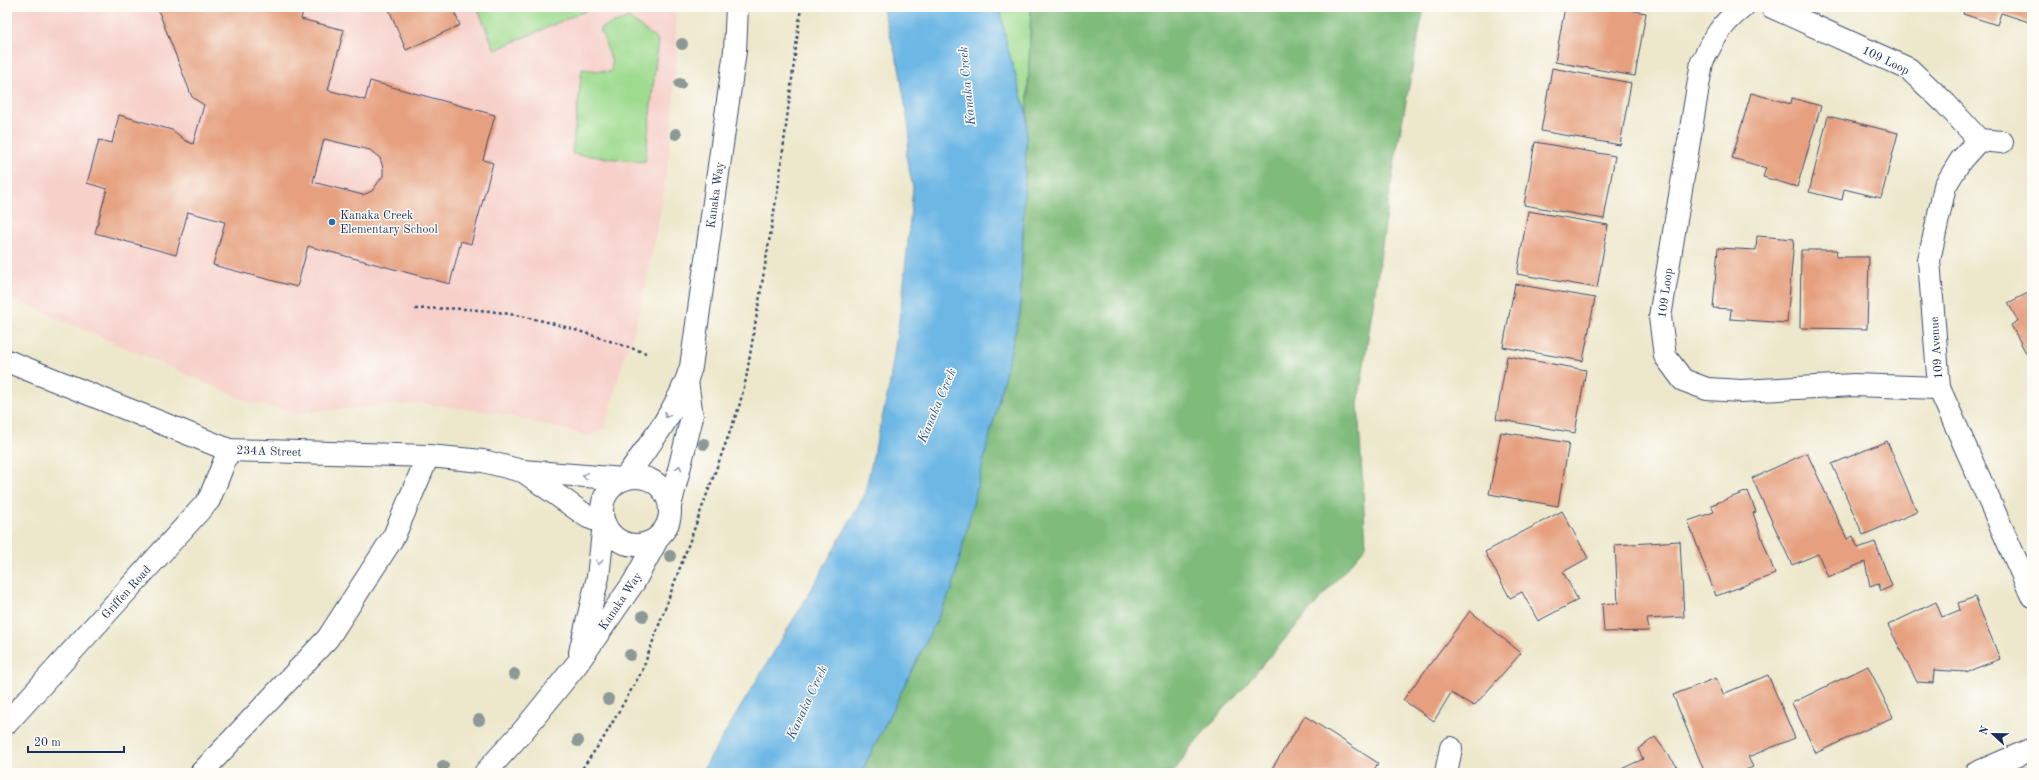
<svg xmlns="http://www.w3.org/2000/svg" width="2039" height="780" font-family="'Old Standard TT',serif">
<rect width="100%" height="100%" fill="#fdfcf7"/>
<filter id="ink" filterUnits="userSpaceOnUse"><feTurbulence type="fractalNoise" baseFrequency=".025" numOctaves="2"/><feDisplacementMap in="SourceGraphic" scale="8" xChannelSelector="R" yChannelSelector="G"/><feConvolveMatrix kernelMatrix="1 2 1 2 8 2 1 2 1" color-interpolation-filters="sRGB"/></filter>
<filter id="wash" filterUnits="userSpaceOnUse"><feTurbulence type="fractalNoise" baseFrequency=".012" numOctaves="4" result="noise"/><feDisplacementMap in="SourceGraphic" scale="16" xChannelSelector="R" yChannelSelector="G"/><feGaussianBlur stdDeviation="0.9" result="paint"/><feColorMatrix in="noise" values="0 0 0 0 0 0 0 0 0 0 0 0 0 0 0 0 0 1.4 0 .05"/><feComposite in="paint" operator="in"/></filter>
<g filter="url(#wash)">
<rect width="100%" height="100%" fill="#ede7cb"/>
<path fill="#f7d0ca" d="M14 7H675L677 53 671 137 664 192 646 283 632 340 625 353 605 428 589 436 497 413 420 403 294 413 247 401 7 296V31Z"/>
<g fill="#9fdb8f" stroke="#5d8576">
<path d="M477 7H594L495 50Z"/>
<path d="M1000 7H1031L1027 115 1007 46Z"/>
<path d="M629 18 658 40 645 162 572 154 582 69 611 72 612 62 600 28Z"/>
</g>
<path fill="#7fbb7a" stroke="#4d756c" d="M1031 7H1424L1395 159 1358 404 1366 546 1190 748 1173 773H861L952 589 1020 313Z"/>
<path fill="#6db7e5" stroke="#4473a2" d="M882 7H1000L1007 46 1027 115 1020 313 952 589 861 773H701L807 597 864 496 889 388 903 293 913 187 906 156 910 136 899 67Z"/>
<g id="blocks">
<g fill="#e6a07f" fill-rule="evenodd">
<path d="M157 7H304L301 19 344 30 328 90 365 100 370 81 495 115 483 160 493 163 471 244 461 241 450 284 308 246 297 287 213 265 225 222 188 212 176 255 95 233 107 189 87 183 99 140 112 143 119 115 172 130 186 141 193 144 204 105 192 97ZM324 139 370 150 380 158 383 168V176L372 191 363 195 313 182Z"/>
<path d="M388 7H452L460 25 406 50Z"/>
<path d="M1565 7H1612L1646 13 1635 76 1555 62Z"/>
<path d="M1965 7H2032V23L2001 13 1997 25 1963 14Z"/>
<path d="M1552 68 1631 83 1620 145 1541 131Z"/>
<path d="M1751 93 1791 104 1792 98 1821 106 1797 187 1763 177 1766 168 1732 158Z"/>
<path d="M1828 116 1898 133 1881 198 1844 189 1842 200 1809 192Z"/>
<path d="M1535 142 1615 156 1604 219 1524 205Z"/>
<path d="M1528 211 1608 225 1597 288 1517 274Z"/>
<path d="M1757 236 1794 239 1787 323 1730 319 1731 309 1713 308 1718 248 1756 250Z"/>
<path d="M1801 250H1837L1836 257H1869L1867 329 1800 328Z"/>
<path d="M1515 284 1595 298 1583 361 1503 347Z"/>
<path d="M2032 291V364L2011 325 2018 321 2008 303Z"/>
<path d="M1507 356 1586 370 1575 433 1496 419Z"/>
<path d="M1501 432 1569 443 1558 506 1489 494Z"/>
<path d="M1887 441 1917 512 1863 535 1832 464Z"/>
<path d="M1807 453 1847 539 1853 536 1858 548 1875 542 1892 586 1881 591 1878 583 1870 586 1865 562 1828 577 1818 554 1792 565 1752 478Z"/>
<path d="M1748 491 1756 512 1753 513 1775 574 1716 596 1688 521 1714 512 1711 505Z"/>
<path d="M1562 511 1588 558 1563 572 1578 600 1538 621 1522 592 1510 598 1485 552Z"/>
<path d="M1680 541 1684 617 1647 619 1649 631 1604 632 1602 604 1618 603 1615 545Z"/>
<path d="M1975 597 2000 659 1966 672 1934 670 1933 683 1917 682 1888 625 1936 602 1942 617 1960 610 1958 603Z"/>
<path d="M1470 611 1521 653 1474 706 1451 693 1434 721 1403 700Z"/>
<path d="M1868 666 1893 717 1816 753 1792 703Z"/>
<path d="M1768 675 1795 738 1748 757 1753 767 1738 773H1705L1673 695 1716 678 1723 694Z"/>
<path d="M1305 716 1378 763 1372 773H1269Z"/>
<path d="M1655 737 1682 773H1613L1643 759 1638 749Z"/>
</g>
</g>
</g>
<g filter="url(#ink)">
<use href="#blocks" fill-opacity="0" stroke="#3a4b6e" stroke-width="1"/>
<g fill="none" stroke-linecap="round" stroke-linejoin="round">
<defs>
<g id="minor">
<path d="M1743 7C1721 24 1714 38 1702 62L1660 317 1665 356 1683 380 1707 389 1741 391 1854 385 1939 388"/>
<path d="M1772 7 1909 69 1946 104 1979 140"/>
<path d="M1979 140 1961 160 1945 186 1929 260 1939 388 2032 596"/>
<path d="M1979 140 2002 142"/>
<path d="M7 361 229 450 428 456 483 461 522 471 624 479"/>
<path d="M523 471 588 517 604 523"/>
<path d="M7 723 209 500 229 450"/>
<path d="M201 773 328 638 394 536 428 456"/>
<path d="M1446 773 1451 748"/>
<path d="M1976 773 2032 749"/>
</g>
<g id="major">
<circle cx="636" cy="511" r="34"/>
<path d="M624 479C649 446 679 407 691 367L735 51 737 7"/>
<path d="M670 506 692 417 687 381"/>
<path d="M580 652 598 577 604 523"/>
<path d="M485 773 523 731 577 664 634 582 659 536"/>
</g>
</defs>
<use href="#minor" stroke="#3a4b6e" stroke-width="24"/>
<use href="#major" stroke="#3a4b6e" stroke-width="24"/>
<g stroke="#3a4b6e" stroke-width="2.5" stroke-dasharray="3 3" stroke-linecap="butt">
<path d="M415 309C444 308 473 308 503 313 551 320 600 338 646 353"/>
<path d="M579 773 603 739 642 671 739 407 746 379 779 182 801 7"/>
</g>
<use href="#minor" stroke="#fff" stroke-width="22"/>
<use href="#major" stroke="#fff" stroke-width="22"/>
</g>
<g fill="#8c9996">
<circle cx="682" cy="44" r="6"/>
<circle cx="680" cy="84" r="6"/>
<circle cx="676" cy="134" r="6"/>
<circle cx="704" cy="444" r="6"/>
<circle cx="670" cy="556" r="6"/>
<circle cx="643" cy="616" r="6"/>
<circle cx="630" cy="655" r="6"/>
<circle cx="514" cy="674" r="6"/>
<circle cx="608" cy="699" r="6"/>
<circle cx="479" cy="720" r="6"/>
<circle cx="578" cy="741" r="6"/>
<circle cx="443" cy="766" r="6"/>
</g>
<defs><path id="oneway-chevron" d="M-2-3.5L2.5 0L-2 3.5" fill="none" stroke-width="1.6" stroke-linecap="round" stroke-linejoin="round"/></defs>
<g stroke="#8d97ae">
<use href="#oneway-chevron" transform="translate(667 415) rotate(120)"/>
<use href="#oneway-chevron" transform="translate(679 468) rotate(-76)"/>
<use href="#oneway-chevron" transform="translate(585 476) rotate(-175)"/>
<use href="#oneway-chevron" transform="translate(599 562) rotate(97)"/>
</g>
</g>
<circle fill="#1f6fb2" stroke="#fdfcf7" stroke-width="1.5" cx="332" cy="222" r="4"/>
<g text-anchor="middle" stroke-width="3" stroke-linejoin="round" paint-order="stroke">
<g font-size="12" fill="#1b2f5e" stroke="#fdfcf7">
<text transform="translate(1886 60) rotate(26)" y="4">109 Loop</text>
<text transform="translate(715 195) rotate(-82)" y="4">Kanaka Way</text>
<text transform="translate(1665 293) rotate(-82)" y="4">109 Loop</text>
<text transform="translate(1936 348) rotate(-94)" y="4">109 Avenue</text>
<text transform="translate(269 451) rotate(2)" y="4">234A Street</text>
<text transform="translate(126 592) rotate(-48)" y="4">Griffen Road</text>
<text transform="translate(620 601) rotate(-56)" y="4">Kanaka Way</text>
</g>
<g font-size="12" fill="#1b2f5e" stroke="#fdfcf7" text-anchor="start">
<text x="340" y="219">Kanaka Creek<tspan x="340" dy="14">Elementary School</tspan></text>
</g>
<g font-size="13" font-style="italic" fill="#345886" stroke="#fdfcf7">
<text transform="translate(966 86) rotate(-96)" y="5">Kanaka Creek</text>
<text transform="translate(936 405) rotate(-67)" y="5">Kanaka Creek</text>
<text transform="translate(806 702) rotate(-65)" y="5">Kanaka Creek</text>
</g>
</g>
<rect width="2039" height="780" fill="none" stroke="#fdfcf7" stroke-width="24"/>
<g transform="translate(1993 734) rotate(292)" stroke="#fdfcf7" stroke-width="3" paint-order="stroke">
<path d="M0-3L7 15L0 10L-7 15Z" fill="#1b2f5e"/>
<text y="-6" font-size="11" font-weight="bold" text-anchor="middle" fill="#1b2f5e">N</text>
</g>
<path d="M28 746v6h96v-6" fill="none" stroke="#1b2f5e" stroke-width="2"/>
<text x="34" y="746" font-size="12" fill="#1b2f5e" stroke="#fdfcf7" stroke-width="3" paint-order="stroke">20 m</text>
</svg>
